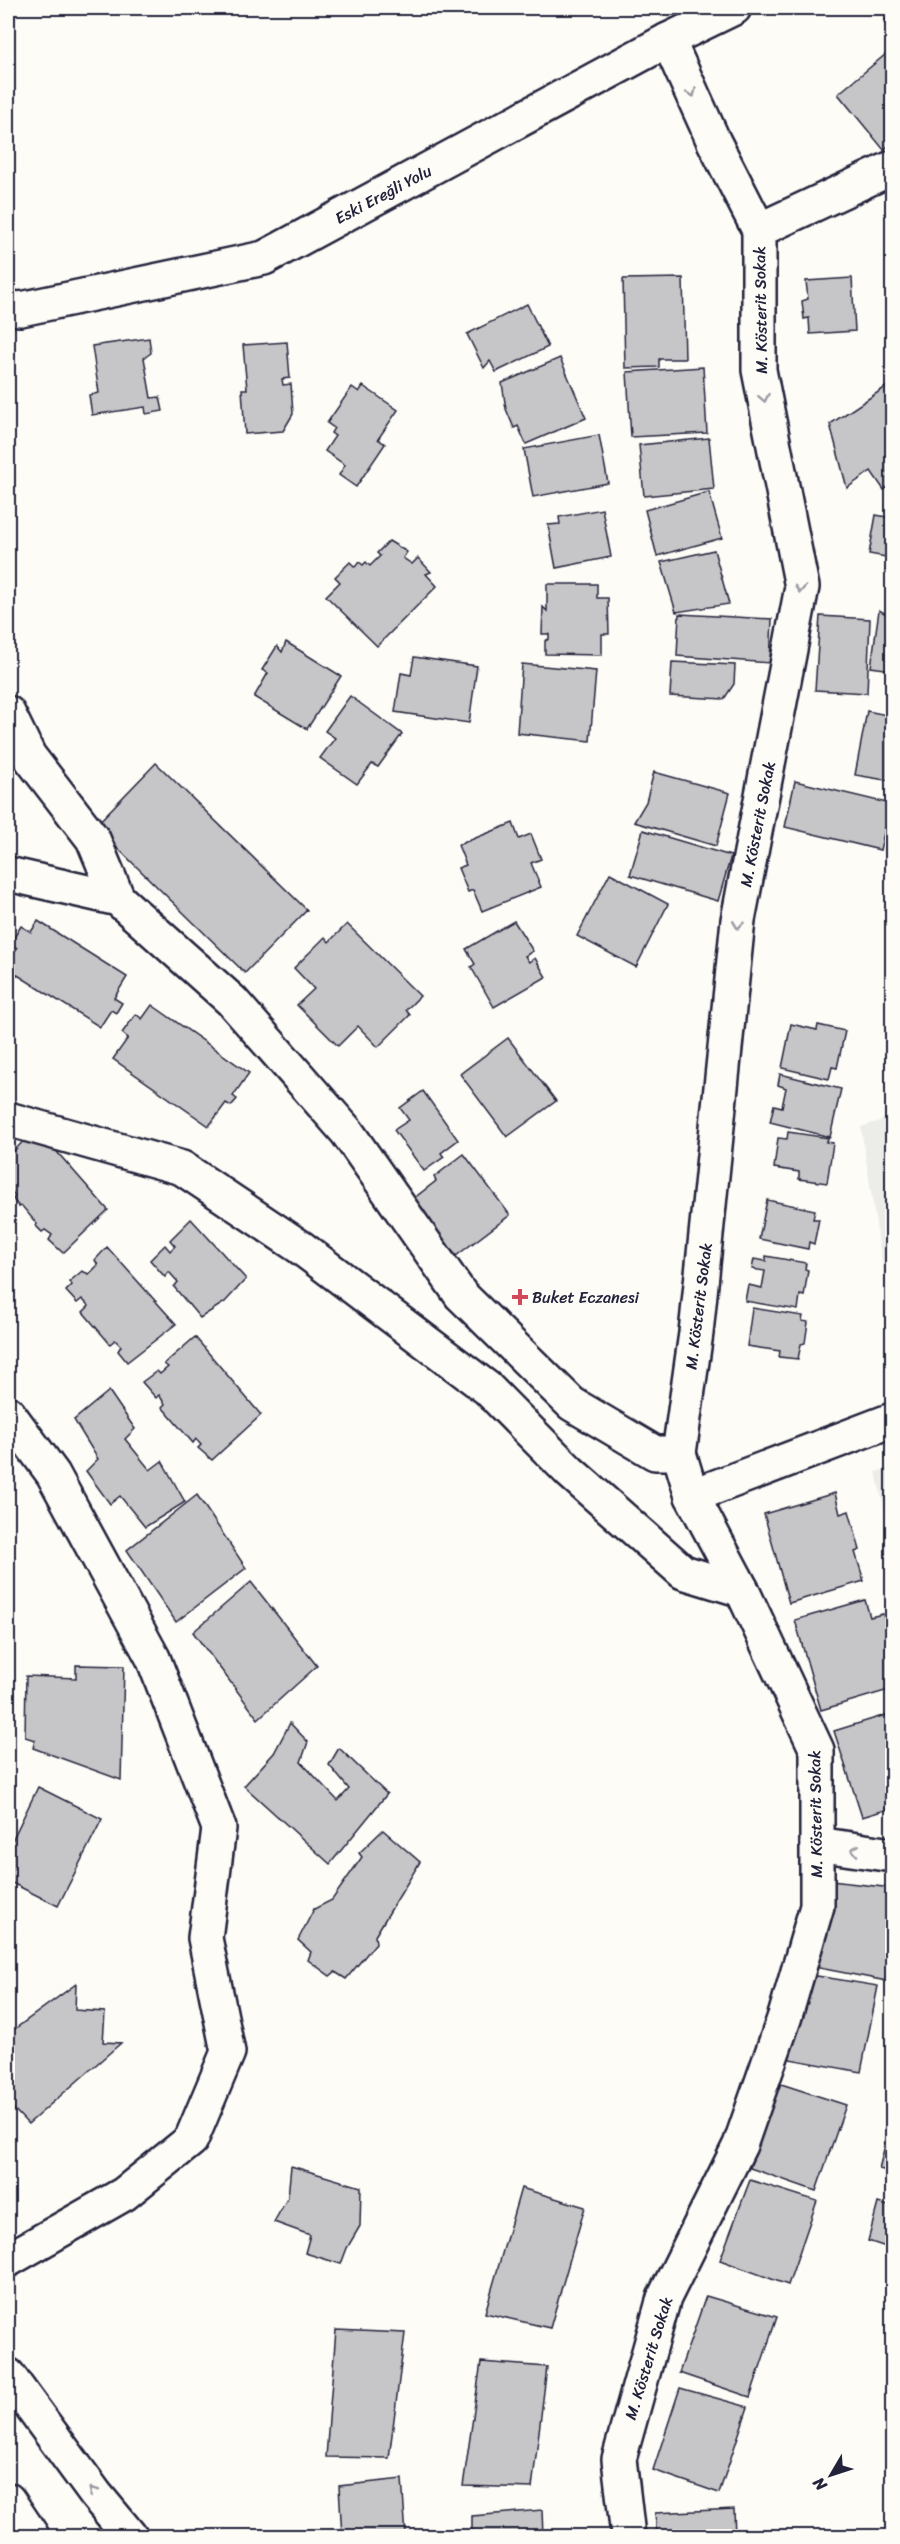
<svg xmlns="http://www.w3.org/2000/svg" width="900" height="2544" font-family="Sriracha,sans-serif">
<rect width="100%" height="100%" fill="#fdfcf7"/>
<filter id="ink" filterUnits="userSpaceOnUse"><feTurbulence type="fractalNoise" baseFrequency=".0167" numOctaves="2"/><feDisplacementMap in="SourceGraphic" scale="12" xChannelSelector="R" yChannelSelector="G"/><feConvolveMatrix kernelMatrix="1 2 1 2 8 2 1 2 1" color-interpolation-filters="sRGB"/></filter>
<g filter="url(#ink)">
<g fill="#ecece9">
<path d="M892 1117V1328L861 1127Z"/>
<path d="M892 1467V1545L876 1472Z"/>
</g>
<g fill="#c6c6c8" stroke="#22223b" stroke-width="1.5">
<path d="M892 8V27L884 23Z"/>
<path d="M886 54 892 62V142L884 150 838 94Z"/>
<path d="M683 278 685 359H659V367L625 368 623 279Z"/>
<path d="M852 278 855 331 810 334 809 318 804 319 802 301 808 299 806 281Z"/>
<path d="M527 304 548 347 496 372 490 361 484 368 467 334Z"/>
<path d="M149 338 151 353 144 358 151 398 160 397 163 411 146 414 145 407 92 415 89 395 99 393 92 346Z"/>
<path d="M287 342 290 378 282 379 283 385 291 384 293 414 283 431 245 434 242 389H247L243 345Z"/>
<path d="M560 358 586 418 526 444 518 426 514 428 506 409 502 383Z"/>
<path d="M703 367 707 433 631 437 627 372Z"/>
<path d="M892 383V484L884 490 871 471 847 488 830 424Z"/>
<path d="M363 386 398 410 378 439 385 444 356 487 339 475 345 465 325 451 335 436 331 433 334 428 327 423 352 387 359 392Z"/>
<path d="M599 435 608 483 533 497 524 449Z"/>
<path d="M709 438 714 489 644 496 639 445Z"/>
<path d="M709 492 722 538 657 556 645 510Z"/>
<path d="M602 509 611 557 556 568 548 525 560 524 559 517Z"/>
<path d="M876 515 892 518V558L869 554Z"/>
<path d="M389 541 407 552 403 558 412 564 418 558 431 572 426 574 437 586 377 646 326 596 340 582 335 577 350 562 355 567 359 562 363 565 366 562 370 566 380 556 377 553Z"/>
<path d="M714 550 729 604 676 612 661 562Z"/>
<path d="M547 584H597V598H608L609 634H602V655L545 654V641L549 639V634H542L543 607 547 611Z"/>
<path d="M890 608H892V670L871 667 879 610 888 615Z"/>
<path d="M679 614 772 619 770 663 677 656Z"/>
<path d="M820 616 870 619 867 693 815 690Z"/>
<path d="M286 642 341 676 307 729 254 697 268 673 262 670 277 646 282 652Z"/>
<path d="M414 657 477 666 469 723 395 712 401 673 411 675Z"/>
<path d="M672 662 735 665 734 684 724 699 670 696Z"/>
<path d="M522 664 596 671 590 741 517 733Z"/>
<path d="M350 696 402 734 378 767 372 764 357 784 320 758 335 738 325 731Z"/>
<path d="M867 711 892 716V781L855 775Z"/>
<path d="M156 763 307 910 245 973 95 826Z"/>
<path d="M654 772 730 793 716 846 634 822 646 802Z"/>
<path d="M795 781 891 804 880 850 785 827Z"/>
<path d="M513 823 519 839 531 834 541 859 531 863 541 887 482 911 473 890 468 892 458 868 466 865 458 845Z"/>
<path d="M643 830 731 856 718 901 630 875Z"/>
<path d="M610 873 668 904 636 967 577 936Z"/>
<path d="M38 921 127 977 114 998 122 1003 116 1013 111 1010 100 1027 8 969V963L17 948 10 944 21 926 31 932Z"/>
<path d="M514 921 533 951 525 956 529 962 535 958 546 977 494 1007 471 967 475 964 466 949Z"/>
<path d="M347 924 420 996 406 1010 410 1015 378 1047 358 1026 338 1046 297 1005 314 989 294 968 325 937 329 942Z"/>
<path d="M152 1005 249 1073 233 1096 237 1099 231 1106 226 1103 209 1126 113 1059 128 1038 122 1033 136 1014 142 1019Z"/>
<path d="M791 1024 817 1030 818 1025 845 1031 837 1068 832 1067 829 1079 782 1068Z"/>
<path d="M508 1038 556 1101 507 1137 460 1074Z"/>
<path d="M780 1074 841 1089 830 1137 770 1122 774 1105 782 1107 786 1088 778 1085Z"/>
<path d="M423 1091 458 1140 441 1153 444 1157 424 1171 394 1130 409 1120 400 1108Z"/>
<path d="M36 1128 108 1210 63 1253 49 1240 52 1235 45 1230 42 1232 36 1226 37 1224 22 1206 19 1207 13 1199 15 1196 9 1188 8 1190V1157Z"/>
<path d="M788 1132 829 1138 826 1142 833 1143 827 1183 799 1179V1172L774 1168 778 1138 787 1139Z"/>
<path d="M464 1154 510 1215 456 1256 413 1199 436 1181 434 1177Z"/>
<path d="M767 1200 815 1210 813 1219H819L814 1244 809 1242 808 1249 759 1239Z"/>
<path d="M191 1219 246 1279 225 1302 200 1318 174 1287 178 1282 169 1272 165 1277 150 1260 165 1245 170 1251 175 1246 170 1240Z"/>
<path d="M107 1247 176 1324 127 1362 118 1351 121 1346 115 1340 110 1344 83 1312 89 1306 82 1299 77 1303 66 1291 72 1285 69 1282 82 1271 89 1274 98 1265 95 1260Z"/>
<path d="M766 1256 806 1263 805 1269 808 1270 804 1296 800 1295 798 1310 745 1301 748 1285 762 1288 765 1271 752 1269 754 1259 766 1261Z"/>
<path d="M752 1308 803 1316 802 1321 808 1322 805 1343 801 1344 798 1359 779 1357 780 1351 747 1346Z"/>
<path d="M195 1337 261 1415 212 1460 198 1448 201 1445 196 1439 193 1443 162 1407 165 1404 159 1395 156 1398 142 1382 157 1371 160 1374 168 1367 164 1364Z"/>
<path d="M109 1391 135 1429 125 1439 150 1470 162 1461 185 1502 145 1527 120 1496 110 1504 86 1471 98 1459 74 1420Z"/>
<path d="M835 1493 840 1514 849 1511 860 1550 855 1552 864 1581 789 1603 764 1514Z"/>
<path d="M197 1495 246 1568 176 1622 127 1550Z"/>
<path d="M251 1582 317 1666 258 1719 193 1632Z"/>
<path d="M865 1600 870 1617 883 1614 892 1647V1655L888 1657 892 1670V1689L821 1710 795 1620Z"/>
<path d="M76 1665 124 1666 121 1780 33 1748 35 1740 25 1737 26 1676 76 1678Z"/>
<path d="M892 1713V1808L862 1817 834 1731Z"/>
<path d="M290 1723 308 1742 301 1762 338 1801 349 1789 329 1765 339 1748 387 1794 330 1864 244 1786 274 1753Z"/>
<path d="M38 1787 102 1819 58 1906 8 1881V1849Z"/>
<path d="M383 1830 420 1862 375 1936 376 1943 346 1979 335 1972 330 1976 308 1960 311 1952 298 1940 314 1909 332 1900 362 1857 359 1853Z"/>
<path d="M831 1881 892 1888V1982L814 1967Z"/>
<path d="M805 1974 878 1986 861 2072 784 2058Z"/>
<path d="M76 1984 75 2010 105 2012 103 2042 121 2043 28 2124 8 2103V2034Z"/>
<path d="M775 2082 846 2105 816 2191 750 2168Z"/>
<path d="M892 2117V2172L879 2169Z"/>
<path d="M291 2166 361 2187 360 2226 347 2248 341 2264 305 2253 310 2235 274 2222 288 2197Z"/>
<path d="M750 2180 817 2201 788 2285 720 2260Z"/>
<path d="M521 2188 585 2207 550 2328 485 2313Z"/>
<path d="M878 2203 892 2207V2249L868 2241Z"/>
<path d="M706 2296 777 2317 750 2397 679 2373Z"/>
<path d="M336 2330 405 2333 389 2458 326 2457Z"/>
<path d="M481 2362 547 2367 532 2488 463 2486Z"/>
<path d="M680 2388 748 2407 719 2493 653 2470Z"/>
<path d="M402 2479 406 2536H342L339 2486Z"/>
<path d="M734 2509 735 2536H657L655 2513Z"/>
<path d="M542 2510 543 2536H472V2516Z"/>
</g>
<g fill="none" stroke-linecap="round" stroke-linejoin="round">
<defs>
<g id="street">
<path d="M759 230 892 168"/>
<path d="M8 308 21 309 264 258 668 40 734 8"/>
<path d="M8 713 29 756 93 839 118 899"/>
<path d="M8 874 118 899 232 1001 347 1132 461 1295 572 1404 655 1453H679"/>
<path d="M8 1119 182 1168 300 1247 487 1388 570 1472 683 1572 742 1590"/>
<path d="M8 1413 53 1474 153 1658 219 1828 205 1938 228 2052 191 2140 124 2194 8 2260"/>
<path d="M692 1496 892 1420"/>
<path d="M817 1844 892 1855"/>
<path d="M628 2536 619 2459 664 2298 740 2145 785 2016 817 1906V1750L742 1590 692 1496 679 1453 696 1333 738 920 802 587 759 370V230L714 142 668 40"/>
</g>
<g id="highway">
<path d="M8 2375 96 2495 130 2536"/>
<path d="M8 2500 32 2536"/>
</g>
</defs>
<use href="#street" stroke="#22223b" stroke-width="38"/>
<use href="#highway" stroke="#22223b" stroke-width="38"/>
<use href="#street" stroke="#fdfcf7" stroke-width="33"/>
<use href="#highway" stroke="#fdfcf7" stroke-width="33"/>
</g>
<defs><path id="oneway-chevron" d="M-2-3.5L2.5 0L-2 3.5" fill="none" stroke-width="1.6" stroke-linecap="round" stroke-linejoin="round" transform="scale(1.5)"/></defs>
<g stroke="#9a9aa2">
<use href="#oneway-chevron" transform="translate(692 93) rotate(66)"/>
<use href="#oneway-chevron" transform="translate(764 398) rotate(79)"/>
<use href="#oneway-chevron" transform="translate(800 589) rotate(92)"/>
<use href="#oneway-chevron" transform="translate(738 925) rotate(97)"/>
<use href="#oneway-chevron" transform="translate(855 1850) rotate(-171)"/>
<use href="#oneway-chevron" transform="translate(93 2491) rotate(-127)"/>
</g>
</g>
<path fill="#d1495b" stroke="#fdfcf7" stroke-width="2" d="M517 1288h6v6h6v6h-6v6h-6v-6h-6v-6h6z"/>
<g text-anchor="middle" stroke-width="6" stroke-linejoin="round" paint-order="stroke">
<g font-size="16" fill="#22223b" stroke="#fdfcf7">
<text transform="translate(383 194) rotate(-28)" y="6">Eski Ereğli Yolu</text>
<text transform="translate(760 310) rotate(-91)" y="6">M. Kösterit Sokak</text>
<text transform="translate(757 824) rotate(-79)" y="6">M. Kösterit Sokak</text>
<text transform="translate(698 1306) rotate(-83)" y="6">M. Kösterit Sokak</text>
<text transform="translate(815 1814) rotate(-91)" y="6">M. Kösterit Sokak</text>
<text transform="translate(648 2358) rotate(-73)" y="6">M. Kösterit Sokak</text>
</g>
<g font-size="16" fill="#22223b" stroke="#fdfcf7" text-anchor="start">
<text x="532" y="1303">Buket Eczanesi</text>
</g>
</g>
<rect width="900" height="2544" fill="none" stroke="#fdfcf7" stroke-width="30"/>
<rect x="15" y="15" width="870" height="2514" fill="none" stroke="#22223b" stroke-width="2" filter="url(#ink)"/>
<g transform="translate(831 2475) rotate(231)" stroke="#fdfcf7" stroke-width="4.5" paint-order="stroke">
<path d="M0-4.5L10 22L0 15L-10 22Z" fill="#22223b"/>
<text y="-9" font-size="16" font-weight="bold" text-anchor="middle" fill="#22223b">N</text>
</g>
</svg>
